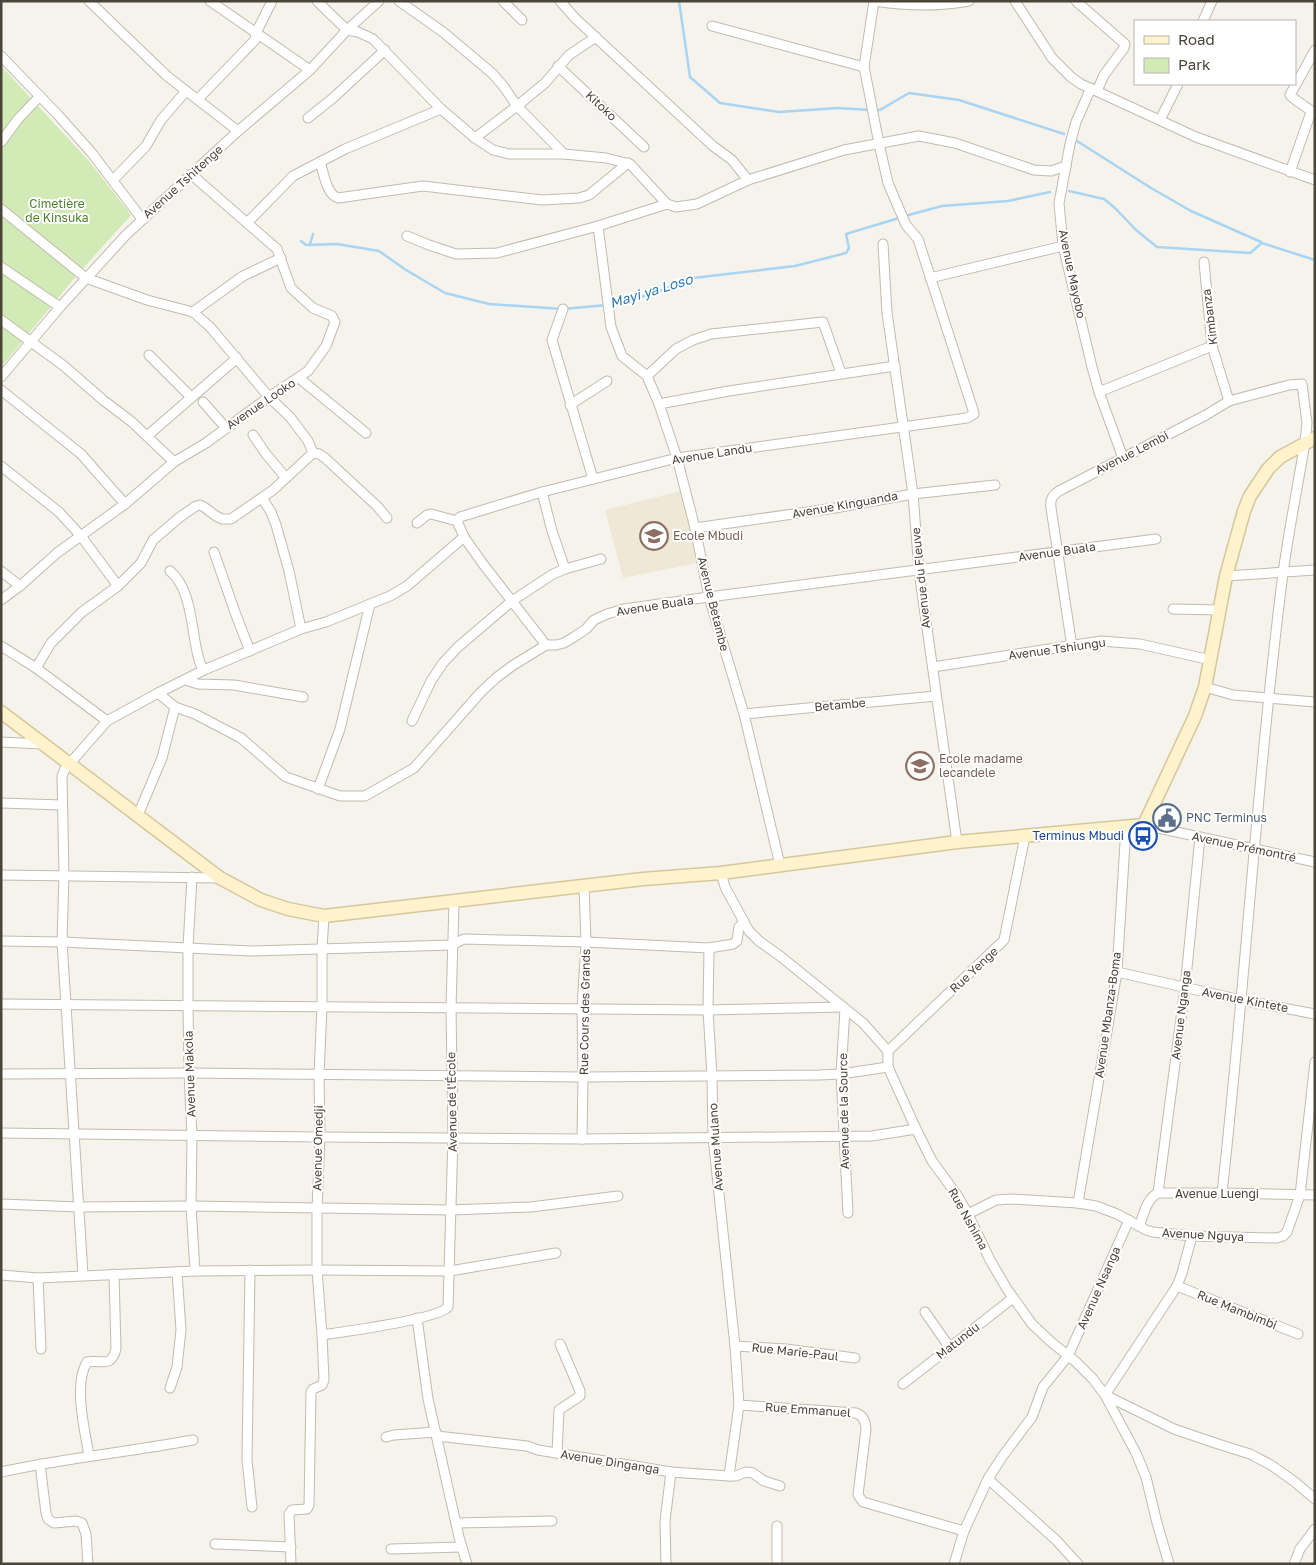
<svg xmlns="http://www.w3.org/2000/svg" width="1316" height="1565" font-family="'Golos Text',sans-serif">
<rect width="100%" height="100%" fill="#f6f3ec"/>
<path fill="#efe8d6" d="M685 490 702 562 623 578 605 510Z"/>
<path fill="#d2eab5" d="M1 66 89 161 131 215 77 275 1 367Z"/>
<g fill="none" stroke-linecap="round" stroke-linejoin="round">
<g stroke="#a9d4f2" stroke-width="2.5">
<path d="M679 1 690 77 720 103 779 112 838 108 869 110"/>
<path d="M874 110H880L909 93 959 100 1064 134"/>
<path d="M1077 141 1151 188 1191 211 1261 242"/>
<path d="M1069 191 1104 199 1115 208 1136 230 1157 247 1250 253 1262 243 1315 260"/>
<path d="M905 216 942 206 1008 201 1050 192"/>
<path d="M301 241 306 245 337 244 379 251 406 270 445 293 489 304 563 309 618 304 657 292 693 278 795 266 846 253 849 248 846 234 899 218"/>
<path d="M310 244 313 234"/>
</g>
<defs>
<g id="street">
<path d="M89 1 167 76 238 131"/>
<path d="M210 1 310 70"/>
<path d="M317 1 347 30 358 32 373 39 441 109 475 138 493 150 509 154H564L606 158 630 164 667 204"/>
<path d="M399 1 443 32 493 74 504 87 517 106 564 154"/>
<path d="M503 1 522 20"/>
<path d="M560 1 576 19 713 146 732 160 748 180"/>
<path d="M874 1C906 6 937 7 969 1"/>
<path d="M1015 1 1052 58 1071 77 1081 84 1196 137 1315 180"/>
<path d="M1076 1 1125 44 1124 48 1104 75 1097 91"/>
<path d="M1203 21 1212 1"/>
<path d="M712 26 864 67"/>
<path d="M1 56 58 115 91 152 142 219"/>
<path d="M558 66 644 147"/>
<path d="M1091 88 1076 122 1070 144 1059 203 1063 246 1092 367 1099 392 1123 458"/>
<path d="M198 99 255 40 256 33 272 1"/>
<path d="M308 118 333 98 385 50"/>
<path d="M1160 120 1178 84"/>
<path d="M475 138 517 106 545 83 569 55 596 37"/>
<path d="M1 142 18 119 40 96"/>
<path d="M320 162C324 173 326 194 338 198L423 186 542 200 579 198 589 195 628 163"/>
<path d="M1290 172 1311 112 1310 110 1293 98 1290 95 1315 50"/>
<path d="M113 180 146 146 161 120 186 91"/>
<path d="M1 209 86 278 147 300 193 312 210 327 269 397 290 417 308 441 313 453"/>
<path d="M247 223 293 176 345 149 441 109"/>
<path d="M598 226 611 327 622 356 647 376 659 404 677 458 695 528 709 597 744 714 780 865"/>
<path d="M407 236 429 245 456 254 497 253 598 226 667 204 676 207 697 204 748 180 844 150 919 136 955 143 1034 170 1051 171 1066 166"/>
<path d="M883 244 887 313 913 494 919 571 957 842"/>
<path d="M1204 262 1212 346 1229 401"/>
<path d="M1 267 60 307"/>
<path d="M930 278 1063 246"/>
<path d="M563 309 552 340 593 479"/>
<path d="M193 312 243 276 281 258"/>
<path d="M1 320 64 366 103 400 132 422 174 462"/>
<path d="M149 355 191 397"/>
<path d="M647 376 676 349 693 340 711 334 823 322 841 373"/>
<path d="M1 377 60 307 126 235 238 131 310 70 347 30 379 1"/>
<path d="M299 378 366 433"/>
<path d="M1 390 81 454 125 504"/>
<path d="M1099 392 1212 346"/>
<path d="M203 402 226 428"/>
<path d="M659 404 729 391 895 366"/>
<path d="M570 405 607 381"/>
<path d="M253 435 266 454 286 478"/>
<path d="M147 436 237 358"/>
<path d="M313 453 319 454 325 458 377 506 387 518"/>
<path d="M1 466 59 512 81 536 118 586"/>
<path d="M542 492 552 531 565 569"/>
<path d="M262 498 271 512 276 525 289 571 301 629"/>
<path d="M457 521 460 517 542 492 677 458 967 418 974 414 973 410 918 239 906 225 888 183 879 144 869 92 864 67 874 1"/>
<path d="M457 521 464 537 483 564 546 645"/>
<path d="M417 523 427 515 431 514 457 521"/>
<path d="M695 528 835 508 913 494 995 485"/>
<path d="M214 552 236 615 250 651"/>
<path d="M1 571 20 586"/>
<path d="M170 571C192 589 191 629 198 656 199 661 201 666 204 670"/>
<path d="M1226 576 1315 570"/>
<path d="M1 600 20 586 57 553 125 504 174 462 206 443 269 397 308 371 326 346 335 322 332 316 313 308 291 288 277 249 192 175"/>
<path d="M1173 609 1220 610"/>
<path d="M1 646 36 668 107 721"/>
<path d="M1072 647 1051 508C1050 499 1052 496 1059 491L1206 415 1229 401 1289 385 1302 384 1307 423 1305 442C1298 485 1289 529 1283 573 1257 779 1245 986 1222 1193"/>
<path d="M933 667 1101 641 1140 644 1211 660"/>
<path d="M36 668 51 643 82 612 118 586 141 563 153 540 180 517 196 506 200 505 204 507 216 516 222 519H231L273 490 313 453"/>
<path d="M185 680 198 684 234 685 303 697"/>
<path d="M1205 687 1233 695 1315 702"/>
<path d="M158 693 175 707 195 714 241 738 286 777 340 796H365L414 768 481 692 496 678 512 666 546 645H556L564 643 574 637 586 629 594 620 607 614 624 609 709 597 1156 539"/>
<path d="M744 714 936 696"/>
<path d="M412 721 431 681 443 663 458 647 512 601 553 574 565 569 601 559"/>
<path d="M1 742 42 744"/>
<path d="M318 789 340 729 370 604"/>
<path d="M1 803 62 805"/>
<path d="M138 815 162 758 175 707"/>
<path d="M1144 825 1315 862"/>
<path d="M721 873 725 887 744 922 749 931 759 941 780 956 863 1023 888 1051V1067L916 1129 932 1161 957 1195 968 1214 990 1260 1007 1289 1032 1324 1050 1341 1076 1362 1093 1379 1105 1395 1136 1453 1146 1477 1157 1523 1169 1564"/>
<path d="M1 875 220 878"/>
<path d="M192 877 188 947V1006L189 1073 192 1135 191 1206 195 1271"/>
<path d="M1 941 62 942 251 951 452 945 464 939 586 942 709 948 733 944 737 941 739 927 744 922"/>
<path d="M709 948 708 1010 712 1076 713 1137 735 1346 739 1405 856 1413C864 1416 865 1421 866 1429L858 1495 863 1502 964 1531"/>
<path d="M1117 972 1241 1000 1315 1014"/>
<path d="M1 1004 708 1010 843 1007"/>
<path d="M845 1009 841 1074 848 1213"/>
<path d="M888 1051 1004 940 1025 836"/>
<path d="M1 1074 189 1073 583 1077 819 1075 841 1074 888 1067"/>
<path d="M1 1133 320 1137 582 1139 872 1136 916 1129"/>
<path d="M582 1139 583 1077 582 1009 586 942 584 886"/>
<path d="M1158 1193 1185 988 1200 837"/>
<path d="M1078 1203 1117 972 1126 827"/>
<path d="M1 1204 79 1207 191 1206 451 1210 531 1207 618 1196"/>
<path d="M968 1214 996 1200 1011 1199 1078 1203 1096 1206 1117 1214 1146 1230 1153 1232 1192 1236 1277 1238 1283 1236 1287 1232 1300 1195 1315 1062"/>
<path d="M1139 1226C1144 1215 1146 1199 1158 1193H1222L1315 1195"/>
<path d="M1192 1236 1182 1273 1177 1286 1105 1395 1174 1429 1215 1443 1250 1454 1271 1465 1295 1482 1315 1499"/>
<path d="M250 1270 247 1460 252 1507"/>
<path d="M1 1275 38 1278 195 1271 317 1270 450 1271 556 1253"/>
<path d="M83 1275 62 942 64 876 62 776 65 769 107 721 158 693 204 670 301 629 326 622 390 596 407 586 464 537"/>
<path d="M38 1278 41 1349"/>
<path d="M1177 1286 1298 1334"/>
<path d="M925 1312 950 1348"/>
<path d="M417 1318 428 1399 459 1537 467 1564"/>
<path d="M322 1335C343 1332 438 1319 448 1307L453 1137 451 1008 454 902"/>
<path d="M735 1346 786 1349 855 1358"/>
<path d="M903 1384 1013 1298"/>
<path d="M170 1388 177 1367 181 1330 177 1272"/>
<path d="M437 1436 527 1446 538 1450 671 1472 729 1476H736L746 1472 753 1473 764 1481 780 1486"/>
<path d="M386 1437 394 1435 436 1432"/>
<path d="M557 1453 559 1410 580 1396V1391L560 1344"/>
<path d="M89 1456C85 1430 73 1385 87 1362 101 1359 111 1369 116 1349L114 1274"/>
<path d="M40 1464 46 1513 48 1519 54 1523 76 1521 82 1523 86 1534 88 1564"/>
<path d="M1 1472C65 1458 129 1452 193 1440"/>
<path d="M729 1476 739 1405"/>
<path d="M988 1479 1056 1540 1078 1564"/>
<path d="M456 1523 552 1521"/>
<path d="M215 1544 291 1547"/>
<path d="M391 1549 462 1547"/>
<path d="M291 1564 289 1514 292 1510 307 1509 309 1505 311 1392 313 1389 322 1385 324 1380 322 1335 317 1270V1209L320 1137 319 1075 322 1006V949L324 916"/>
<path d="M666 1564 665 1521 671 1472"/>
<path d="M777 1564V1526"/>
<path d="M954 1564 964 1531 988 1479 1002 1457 1032 1417 1043 1387 1068 1356 1129 1220"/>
<path d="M1294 1564 1300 1549 1315 1529"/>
</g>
<path id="secondary" d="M1 712 220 878 261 900 288 909 324 916 643 879 721 873 957 842 1144 825 1195 716 1205 687 1226 576 1244 511 1250 496 1268 469 1280 457 1315 438"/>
</defs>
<use href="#street" stroke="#c2bbae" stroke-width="11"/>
<use href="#secondary" stroke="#d6c79b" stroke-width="15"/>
<use href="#street" stroke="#fff" stroke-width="9"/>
<use href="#secondary" stroke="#fff3cd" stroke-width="12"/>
</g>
<defs>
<symbol id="school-ring" viewBox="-11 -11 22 22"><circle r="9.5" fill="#fff" stroke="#8d6e63" stroke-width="1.5"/><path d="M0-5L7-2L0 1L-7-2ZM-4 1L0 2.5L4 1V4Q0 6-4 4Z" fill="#8d6e63"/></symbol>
<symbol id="civic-ring" viewBox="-11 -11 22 22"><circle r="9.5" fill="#fff" stroke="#5c6f8a" stroke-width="1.5"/><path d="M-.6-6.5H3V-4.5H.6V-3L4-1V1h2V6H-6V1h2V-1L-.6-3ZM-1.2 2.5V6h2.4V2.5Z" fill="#5c6f8a"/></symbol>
<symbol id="bus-ring" viewBox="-11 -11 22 22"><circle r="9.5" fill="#fff" stroke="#1a4fb4" stroke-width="1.5"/><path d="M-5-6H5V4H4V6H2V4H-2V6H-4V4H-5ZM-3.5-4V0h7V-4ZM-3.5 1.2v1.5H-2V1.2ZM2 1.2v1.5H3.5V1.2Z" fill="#1a4fb4"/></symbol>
</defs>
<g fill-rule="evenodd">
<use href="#school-ring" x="638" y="520" width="32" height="32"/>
<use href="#school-ring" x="904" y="750" width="32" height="32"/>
<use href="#civic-ring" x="1151" y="802" width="32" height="32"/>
<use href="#bus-ring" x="1127" y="820" width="32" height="32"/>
</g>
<g text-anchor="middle" stroke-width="4" stroke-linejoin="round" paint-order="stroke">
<g font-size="12" fill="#4b4439" stroke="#fff">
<text transform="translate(601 106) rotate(43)" y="4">Kitoko</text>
<text transform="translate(183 182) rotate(-42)" y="4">Avenue Tshitenge</text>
<text transform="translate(1072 274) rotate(78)" y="4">Avenue Mayobo</text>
<text transform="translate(1210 317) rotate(-97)" y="4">Kimbanza</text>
<text transform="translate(261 404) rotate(-34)" y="4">Avenue Looko</text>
<text transform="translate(1132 453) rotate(-27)" y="4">Avenue Lembi</text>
<text transform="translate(712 454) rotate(-9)" y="4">Avenue Landu</text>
<text transform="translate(845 505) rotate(-10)" y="4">Avenue Kinguanda</text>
<text transform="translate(1057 552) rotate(-8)" y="4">Avenue Buala</text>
<text transform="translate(921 578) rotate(-96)" y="4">Avenue du Fleuve</text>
<text transform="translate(713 604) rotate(76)" y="4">Avenue Betambe</text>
<text transform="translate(655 606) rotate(-9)" y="4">Avenue Buala</text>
<text transform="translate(1057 649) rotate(-8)" y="4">Avenue Tshiungu</text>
<text transform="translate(840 705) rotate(-5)" y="4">Betambe</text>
<text transform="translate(1244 847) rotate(12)" y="4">Avenue Prémontré</text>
<text transform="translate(974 970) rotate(-43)" y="4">Rue Yenge</text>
<text transform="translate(1245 1000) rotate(11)" y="4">Avenue Kintete</text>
<text transform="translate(585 1012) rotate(-89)" y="4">Rue Cours des Grands</text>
<text transform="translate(1108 1015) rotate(-82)" y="4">Avenue Mbanza-Boma</text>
<text transform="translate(1181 1015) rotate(-83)" y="4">Avenue Nganga</text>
<text transform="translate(190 1074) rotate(-92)" y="4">Avenue Makola</text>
<text transform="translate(452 1102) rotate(-91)" y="4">Avenue de l'École</text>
<text transform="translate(844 1111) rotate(-91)" y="4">Avenue de la Source</text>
<text transform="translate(716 1147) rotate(-94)" y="4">Avenue Mulano</text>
<text transform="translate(318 1148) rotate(-89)" y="4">Avenue Omedji</text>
<text x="1217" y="1198">Avenue Luengi</text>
<text transform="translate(968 1219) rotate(61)" y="4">Rue Nshima</text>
<text transform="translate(1203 1235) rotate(3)" y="4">Avenue Nguya</text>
<text transform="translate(1099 1288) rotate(-66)" y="4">Avenue Nsanga</text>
<text transform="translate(1237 1310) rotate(22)" y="4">Rue Mambimbi</text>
<text transform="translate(958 1341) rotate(-38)" y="4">Matundu</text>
<text transform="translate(795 1352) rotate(6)" y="4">Rue Marie-Paul</text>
<text transform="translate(808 1410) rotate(4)" y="4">Rue Emmanuel</text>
<text transform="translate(610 1462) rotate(9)" y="4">Avenue Dinganga</text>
</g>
<g font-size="12" fill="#4a7f2a" stroke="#fff">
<text x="57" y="208">Cimetière<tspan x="57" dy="14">de Kinsuka</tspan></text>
</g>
<g font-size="12" fill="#785e54" stroke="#fff" text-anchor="start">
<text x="673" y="540">Ecole Mbudi</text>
<text x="939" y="763">Ecole madame<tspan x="939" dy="14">lecandele</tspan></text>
</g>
<g font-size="12" fill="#4e5e75" stroke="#fff" text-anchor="start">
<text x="1186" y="822">PNC Terminus</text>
</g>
<g font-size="12" fill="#164399" stroke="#fff" text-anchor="end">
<text x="1124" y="840">Terminus Mbudi</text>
</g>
<g font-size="14" font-style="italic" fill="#2e7ab2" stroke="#fff">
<text transform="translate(651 291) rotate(-17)" y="5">Mayi ya Loso</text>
</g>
</g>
<rect width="1316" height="1565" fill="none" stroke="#4b4439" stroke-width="5"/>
<rect x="1134" y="20" width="162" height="65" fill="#ffffff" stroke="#b7b4b0"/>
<rect x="1144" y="36" width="25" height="8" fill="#fff3cd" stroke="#b7b4b0"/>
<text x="1178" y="45" font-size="15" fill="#4b4439">Road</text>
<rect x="1144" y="58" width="25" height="15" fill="#d2eab5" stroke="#b7b4b0"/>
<text x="1178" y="70" font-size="15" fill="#4b4439">Park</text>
</svg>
